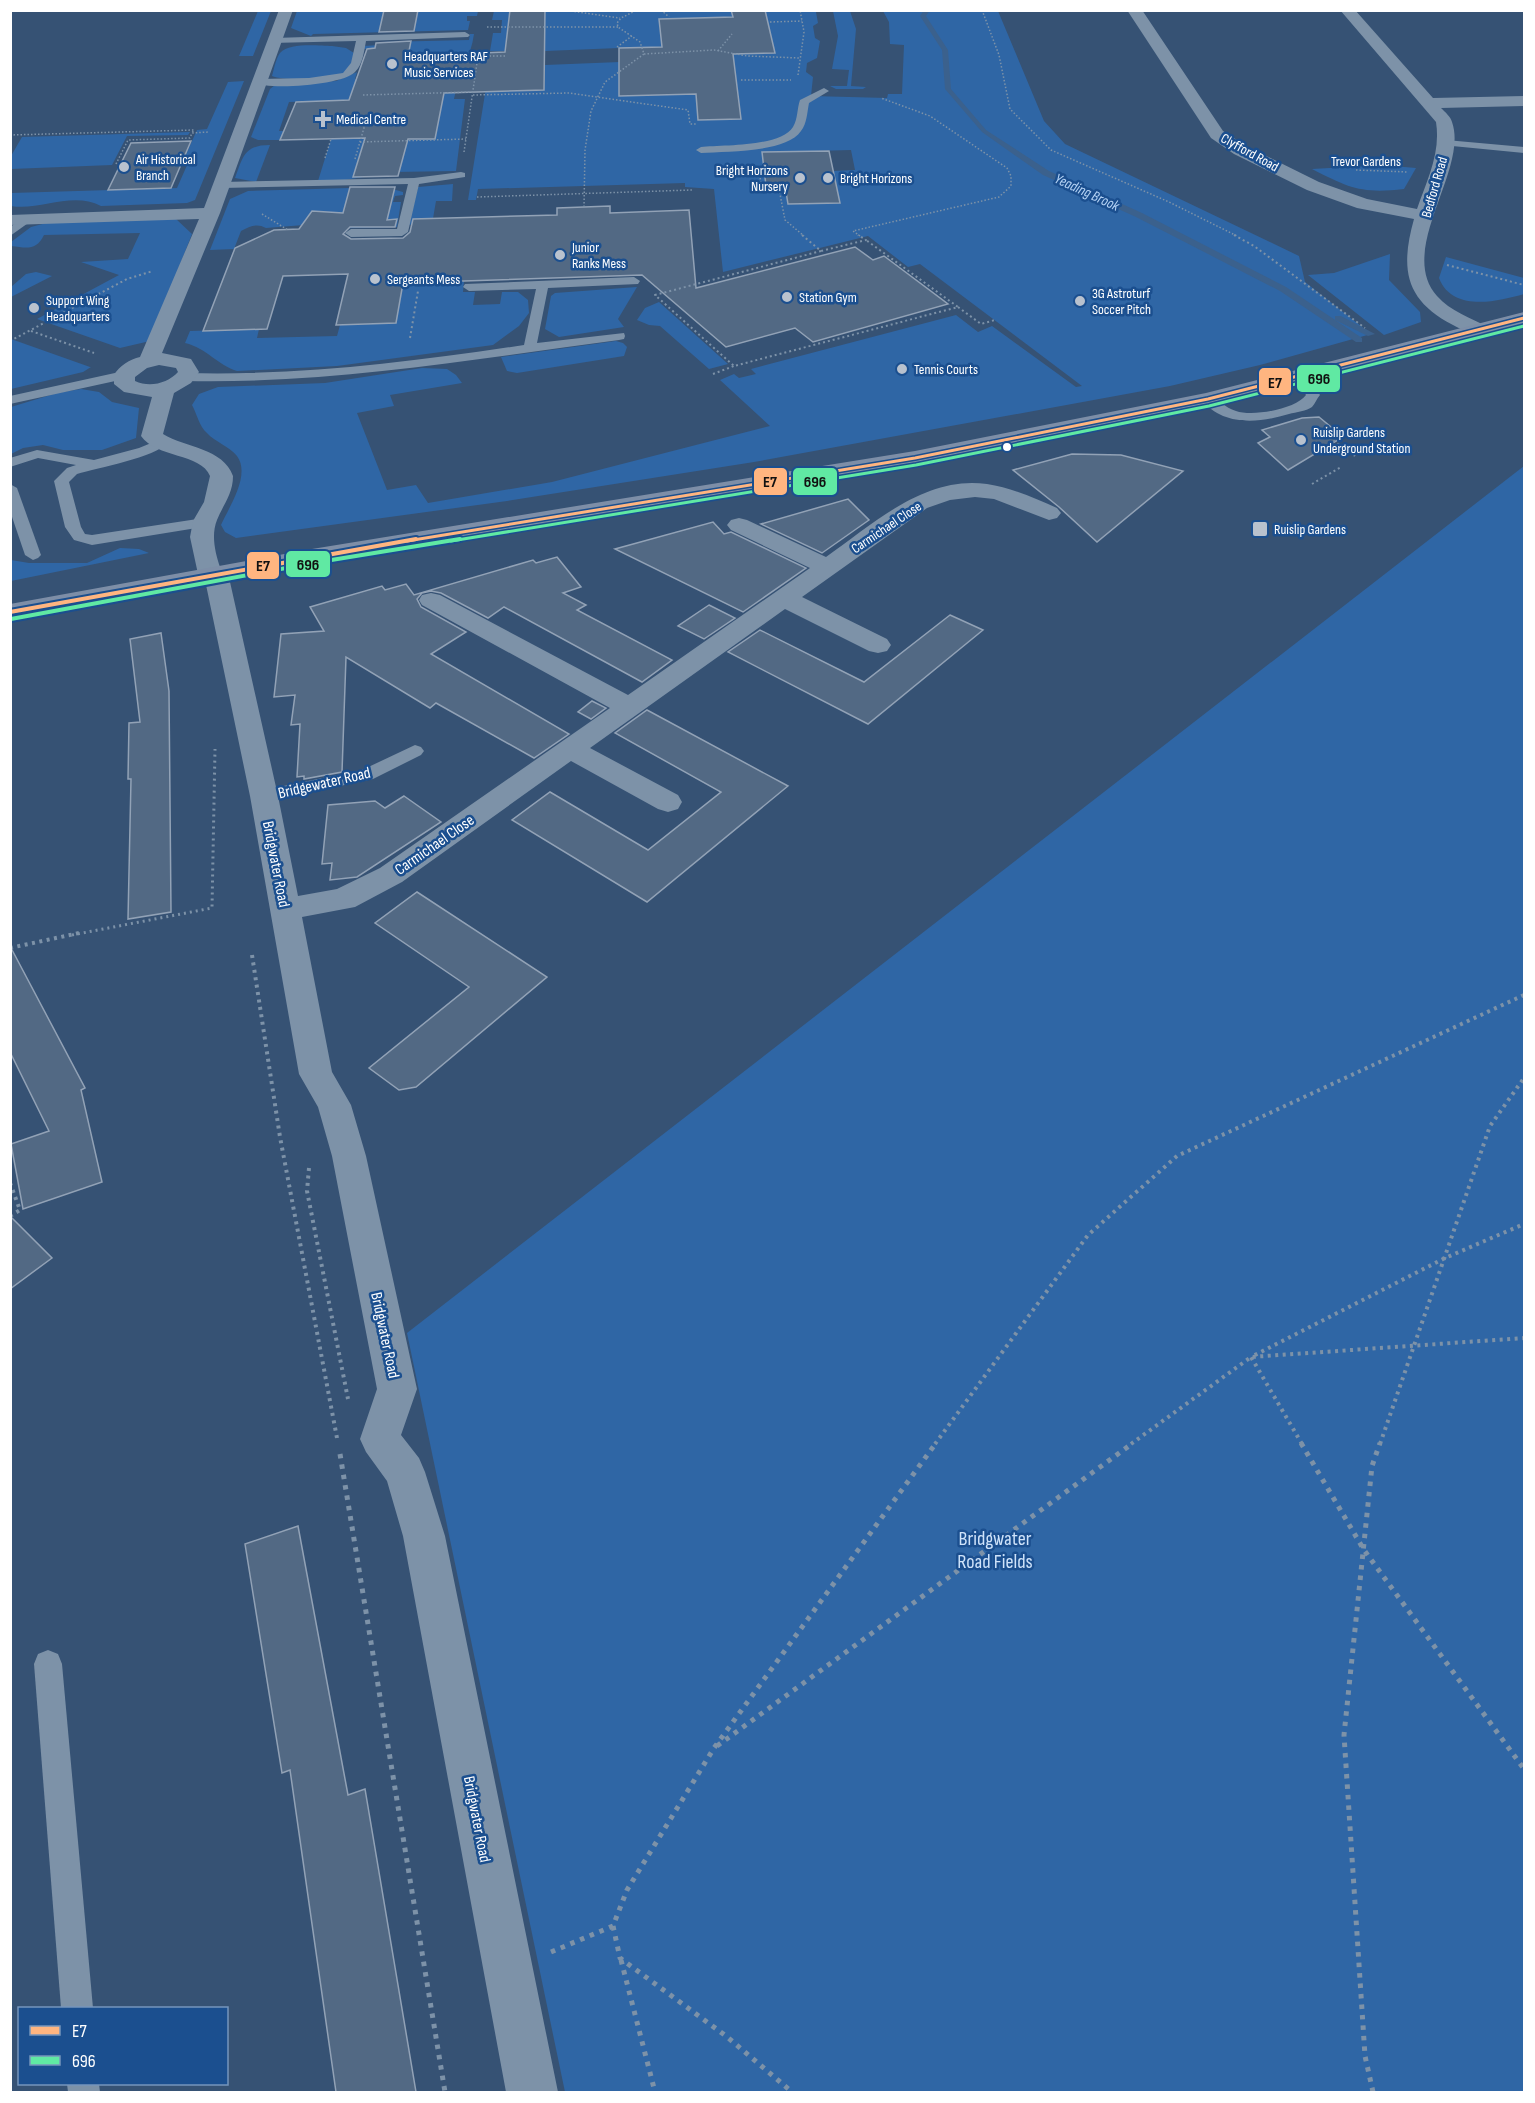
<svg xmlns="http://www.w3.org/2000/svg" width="1535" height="2103" font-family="'Sofia Sans Condensed',sans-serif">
<rect width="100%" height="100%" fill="#365274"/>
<g fill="#2f66a5" fill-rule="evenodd">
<path d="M258 11H271L253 56H239Z"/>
<path d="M297 11H478L477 16H467V21H470L468 30 313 34 311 36 291 28Z"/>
<path d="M494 11H510L508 25 544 24 545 11H731L733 17 659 19 660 33 742 54 775 53 765 11H812L816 12 818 23 813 26 815 38 820 41 817 58 807 63 806 72 813 77 811 96 887 98 888 94H902L904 45 890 44 889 22 883 11H998L1044 121 1065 144 1299 256 1305 282 1371 334 1260 365 1170 386 754 462 507 501 236 538 225 532 221 525C229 507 251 475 237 456 229 446 215 442 207 433 199 426 197 414 192 405L199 394 218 387 325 383 422 368 447 369 456 375 462 383 390 395 394 406 357 413 387 490 416 485 428 503 552 482 770 426 720 380 734 374 739 378 756 374 751 369 956 315 978 332 992 326 1076 387 1082 386 920 264 908 267 868 236 723 272 714 189 685 187V183L478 189 476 200H468L488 75 544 90 545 65 620 62 619 48 545 51V29L509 30 507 51H490L493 33H501L502 20H492ZM733 55 741 118 698 120 696 94 619 96V81ZM851 150 855 170 833 171 840 203 788 204 785 186H766L763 161 778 160 777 152Z"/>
<path d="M833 11H850L856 29 851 86 866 87 863 89H836L830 86H847L849 70 832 69 838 36Z"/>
<path d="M470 34H474C471 57 458 76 454 99H465L456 171 393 172 345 180 318 181 331 139 324 130 388 140 434 139 442 98 289 102 279 131H293L290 140H258L251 137 270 89 275 85 336 81 357 72 355 79H379L386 48 363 49V46L381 45 382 42 469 40Z"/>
<path d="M332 46 346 48 354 53C353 58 352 67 348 71 340 81 283 81 272 76 274 69 276 58 280 53 290 42 319 46 332 46Z"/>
<path d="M244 81 195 200 187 203 101 206C72 191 40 211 11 206V193L177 188 188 163H182L197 130 207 129 228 82Z"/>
<path d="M190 132 188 135 127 136 112 165 11 169V156L22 137Z"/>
<path d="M270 145 256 182 235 178C243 157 244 145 270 145Z"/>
<path d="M1382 165 1416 168 1404 189C1362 194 1349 188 1312 169Z"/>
<path d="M453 184 452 201H436L430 236 414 224 409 225 418 187Z"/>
<path d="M385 187 403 192V195L395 196 393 202H401L397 227 310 229 304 225 266 228C257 223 250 226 241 231L234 249 210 250 230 199 248 191Z"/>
<path d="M176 219 192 234 150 341 120 348 37 319 119 275 81 262 128 259 140 233 44 235C36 251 27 248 11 246V242L31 227 50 222Z"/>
<path d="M1390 254 1389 280 1420 312 1421 322 1384 335 1308 275 1334 273Z"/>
<path d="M1446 257 1524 278V294C1496 302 1452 312 1439 278Z"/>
<path d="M36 272 52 276 11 297V287L26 274Z"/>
<path d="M405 275 464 281 463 292H475L473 305 500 304 502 292H518L528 300 529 313 519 326 493 345 337 366 237 371C217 365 207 348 185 343L190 331 259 329 257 338 337 336 340 325 395 323Z"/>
<path d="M637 287 618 319 624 327 559 337 545 329 551 296 555 293Z"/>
<path d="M659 302 728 364 709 369 660 326 649 325 637 320 645 308Z"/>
<path d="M11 339 90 367H91L83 372 11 389Z"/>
<path d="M616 341 623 343 627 347 624 356 517 373 507 371 501 357Z"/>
<path d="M81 389 99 392 112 402 139 408 136 438 102 450H63L43 445 23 448 11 454V407L57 393Z"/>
<path d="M1524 466V2092H565L407 1333Z"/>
<path d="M120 548 139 549 149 553 11 581V560L29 563H87Z"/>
</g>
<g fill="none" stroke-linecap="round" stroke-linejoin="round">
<g fill="#3b618d" fill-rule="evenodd">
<path d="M924 10H930L926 16 948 50 951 89 986 130 1049 171 1142 213 1286 287 1362 338V342H1356L1280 291 1136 217 1043 175 982 132 945 89 942 50 920 16Z"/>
<path d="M1335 316H1341L1375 334 1368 336 1335 320Z"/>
</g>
</g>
<g fill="#526984" stroke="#92a2b6" stroke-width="1.5">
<path d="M384 10H418L414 31 379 32Z"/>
<path d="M510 10H545L544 90 444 93 435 139H408L398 176 353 177 365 138 280 140 296 102 349 100 367 49 375 48 376 43 411 41 408 56 505 52Z"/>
<path d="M731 10H765L775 53 733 54 741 119 698 120 696 94 619 96V48L662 47 659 19 733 17Z"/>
<path d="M191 141 171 188 108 190 131 143Z"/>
<path d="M829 151 840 203 788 204 785 186H766L762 152Z"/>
<path d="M350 187H395L387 220 397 219 395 227H350L343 234 351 239 403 238 410 232 413 219 557 215V208L584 207 610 206V213L689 210 696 288 855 247 873 260 884 256 948 304 813 342 795 328 726 347 642 275 403 283 396 323 336 325 348 274 283 276 267 329 203 331 235 248 274 230 299 229 312 211 343 213Z"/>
<path d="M1319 417 1343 437 1288 470 1258 443 1270 437 1262 430 1302 418Z"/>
<path d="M1072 454 1121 455 1183 471 1097 542 1059 507 1013 470Z"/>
<path d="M848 499 869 520 822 553 761 524Z"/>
<path d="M713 522 724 534 731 532 806 568 743 612 615 549Z"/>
<path d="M557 557 581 587 563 593 586 605 577 610 672 660 642 682 504 607 488 618 441 593 431 591 422 593 417 599 421 607 466 632 431 654 569 734 534 758 436 703 430 708 346 657 342 772 304 779V776L297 777 300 724 291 725 295 695 274 697 281 634 324 631 310 607 382 586 385 590 406 584 414 595 533 560 536 563Z"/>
<path d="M709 605 735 618 704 639 678 626Z"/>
<path d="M950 615 983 630 868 724 728 652 760 630 864 682Z"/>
<path d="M161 633 169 691 171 912 128 919 131 779H128L129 723 140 722 130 639Z"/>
<path d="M592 701 606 708 591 719 578 712Z"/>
<path d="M647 710 788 786 647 902 512 820 550 792 648 850 721 792 615 733Z"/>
<path d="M404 796 441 822 357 877 330 880 332 863 322 864 328 805 375 801 385 808Z"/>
<path d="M417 892 547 977 416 1087 399 1090 369 1068 469 987 375 923Z"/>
<path d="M10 946 85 1088 81 1090 102 1182 23 1209 11 1144 49 1131 10 1052Z"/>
<path d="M10 1216 52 1258 10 1289Z"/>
<path d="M298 1526 348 1795 365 1789 416 2092H336L290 1770 282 1773 245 1544Z"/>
</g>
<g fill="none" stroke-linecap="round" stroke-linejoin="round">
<g stroke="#7d92a8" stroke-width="1.5" stroke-dasharray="1.5 2" stroke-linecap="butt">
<path d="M564 10 620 18"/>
<path d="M661 10 669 17"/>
<path d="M982 10 999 55 1010 109 1051 150 1169 202 1237 236"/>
<path d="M770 22 802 21"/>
<path d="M487 27H618"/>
<path d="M617 47 632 36"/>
<path d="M718 51 732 34"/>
<path d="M644 54 714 50 747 56 800 58"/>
<path d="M479 56H505"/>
<path d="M798 75 804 32 800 10"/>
<path d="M741 80H791"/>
<path d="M363 95 473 92"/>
<path d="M473 95 569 93 688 110 690 124H696"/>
<path d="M10 135 194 130 192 133"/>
<path d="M360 142 466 139"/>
<path d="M464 152 478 56"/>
<path d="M325 158 331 139"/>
<path d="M355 159 366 121"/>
<path d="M116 164 128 140 190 138 192 133 209 132"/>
<path d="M1356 170 1408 172"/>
<path d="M759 171 762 189H779L785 220 804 236"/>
<path d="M477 197 692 190"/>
<path d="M584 207 585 150 591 111 605 82 644 54 640 42 618 27 617 23 621 18 637 10"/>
<path d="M262 214 288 230"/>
<path d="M860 236 853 231 999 197 1011 186V176L1007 168 930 116 881 98"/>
</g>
<g stroke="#7d92a8" stroke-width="2" stroke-dasharray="2 3" stroke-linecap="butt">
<path d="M802 235 821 251 866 240 858 235"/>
<path d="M1234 235 1254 246 1365 328"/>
<path d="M821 251 655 295 734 366 958 307 866 240"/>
<path d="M1447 265 1524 285"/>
<path d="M958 307 981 324 995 320"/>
<path d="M31 331 94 353"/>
<path d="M410 338 418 291"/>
<path d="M10 341 127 279 153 271"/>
<path d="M713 374 734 366"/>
<path d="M1317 429 1355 456"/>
<path d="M1312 484 1341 467"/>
</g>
<path stroke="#7d92a8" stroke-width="3" stroke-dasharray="2 4" stroke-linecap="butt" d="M72 935 212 908 215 749"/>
<g stroke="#7d92a8" stroke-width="4" stroke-dasharray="3 4.5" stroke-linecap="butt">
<path d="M10 948 79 933"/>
<path d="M252 955 280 1137 337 1438"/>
<path d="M309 1168 307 1191 348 1399"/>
<path d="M10 1183 20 1210 10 1216"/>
<path d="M935 1444 1088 1235 1177 1156 1524 995"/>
<path d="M1131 1444 1251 1357 1524 1338"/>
<path d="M1302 1444 1251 1357 1445 1258 1524 1224"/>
<path d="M1380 1444 1490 1126 1524 1078"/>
</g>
<g stroke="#7d92a8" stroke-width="5" stroke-dasharray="4.5 6" stroke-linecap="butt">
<path d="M1301 1443 1364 1550 1524 1769"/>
<path d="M340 1454 445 2092"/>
<path d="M717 1746 1133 1443"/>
<path d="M613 1926 620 1958 726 2036 792 2092"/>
<path d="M551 1952 613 1926 627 1890 714 1748 936 1443"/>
<path d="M621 1960 655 2092"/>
<path d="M1373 2092 1365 2056 1344 1735 1372 1466 1380 1443"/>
</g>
<g fill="#7d92a8" fill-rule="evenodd">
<path d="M465 32 470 35 468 37 366 41C364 51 363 64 355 72 344 85 266 91 254 82L259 79 309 78 343 73 351 63 356 41 271 43V39L274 38Z"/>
<path d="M824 88 829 91 809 103C807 113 807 123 801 131 786 153 726 151 701 153L696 150 701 147C722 145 781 147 793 127 798 119 797 108 800 100Z"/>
<path d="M1446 140 1524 147V153L1442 145 1441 143Z"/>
<path d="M461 172 465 173V177L419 184 408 232 402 236 351 237 345 233 351 229H397L408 184 222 188 216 185 222 182 414 178Z"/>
<path d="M27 216 31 217V221L10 236V227Z"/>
<path d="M634 277 640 281 638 284 548 288 537 343 624 333 625 336 624 339 619 340C475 359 332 384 186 381L179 377 186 373C300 376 411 362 524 345L536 289 469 291 463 287 465 284Z"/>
<path d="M124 371 131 375 129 378 10 404V396Z"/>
<path d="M1300 372 1305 373 1320 395C1317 398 1315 404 1312 407 1307 411 1296 412 1289 414 1259 423 1223 427 1201 399L1208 395C1218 398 1225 408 1236 411 1253 417 1296 409 1306 395L1293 376Z"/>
<path d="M161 439 168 443C155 457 98 468 77 474L69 482 81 527 85 534 92 535 204 518 212 523 209 526 92 545 74 540 65 527 54 481 67 468 76 465 38 458 10 467V458L37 450 94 460 139 448Z"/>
<path d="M10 484 17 488 41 555 38 558 33 560 25 555 10 511Z"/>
<path d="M415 745 421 747 424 751 421 755 373 779 264 802 258 800 255 796 258 792 264 790 362 770Z"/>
<path d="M48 1650 58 1654 62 1664 93 2008H61L34 1664 38 1654Z"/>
<path d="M67 2084H99L100 2092H68Z"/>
</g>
<g fill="#7d92a8" fill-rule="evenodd">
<path d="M279 10H293L220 213 162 353 191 359 199 372 191 383 174 393 163 434C186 448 223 448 233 476 233 494 223 505 217 520 211 535 215 552 220 567L225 568 228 573 278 796 298 896 337 889 380 868 610 708 422 605 419 600 422 595 431 593 440 595 628 695 810 568 731 530 727 525 731 520 739 518 747 520 826 557C873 524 925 475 987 484 1012 488 1035 498 1057 508L1061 513 1057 518 1049 520 994 499 975 497 950 500 927 508 802 597 887 639 891 645 887 651 878 653 869 651 785 609 590 748 678 795 682 802 678 809 668 812 658 809 571 761 402 882 355 907 302 917 332 1072 351 1105 366 1156 417 1389 401 1435 419 1458 425 1472 445 1536 558 2092H506L403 1536 387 1481 366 1452 360 1439 377 1389 332 1156 318 1107 299 1074 250 796 205 580 198 574 190 537 193 521 204 502 210 476C201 453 156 458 141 436L152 397 124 392 114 384V375C119 366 130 359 140 357L199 219 10 225V215L204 208ZM159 365 176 368 178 372C168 383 150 388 135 381V377L147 368Z"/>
<path d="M1127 10H1142L1223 131 1246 146 1319 182 1367 199 1417 209C1427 180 1441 153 1436 122L1340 10H1355L1433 98 1524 96V106L1441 108C1445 112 1451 117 1452 122 1469 170 1396 250 1437 296 1450 311 1471 318 1488 327L1491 331 1488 335C1475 338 1465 331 1453 325 1405 300 1400 269 1414 219L1357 208 1307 190 1234 154 1211 138Z"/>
</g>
<path fill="#7d8ea7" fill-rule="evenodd" d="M1524 312V324L1208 405 915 465 312 563 10 619V604L312 549 915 451 1206 393Z"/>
<defs>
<path id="bus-1-far1" d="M407 541 915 458 1208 399 1524 318"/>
<path id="bus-1" d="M10 612 416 539"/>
<path id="bus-2-far1" d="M451 541 916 465 1209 406 1524 326"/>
<path id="bus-2" d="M11 619 313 563 460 539"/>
</defs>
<use href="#bus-1-far1" stroke="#1b4f8f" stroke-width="6"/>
<use href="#bus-1" stroke="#1b4f8f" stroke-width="8"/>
<use href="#bus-2-far1" stroke="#1b4f8f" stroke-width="6"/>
<use href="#bus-2" stroke="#1b4f8f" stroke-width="8"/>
<use href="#bus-1-far1" stroke="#ffb580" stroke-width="3"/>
<use href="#bus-1" stroke="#ffb580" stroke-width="4"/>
<use href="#bus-2-far1" stroke="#60e9a3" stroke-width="3"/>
<use href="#bus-2" stroke="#60e9a3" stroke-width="4"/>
</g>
<g fill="#b9c2ce" stroke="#1b4f8f" stroke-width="2">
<circle cx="392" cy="64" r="6"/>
<path d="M320 110h6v6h6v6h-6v6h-6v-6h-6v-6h6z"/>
<circle cx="124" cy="167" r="6"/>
<circle cx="800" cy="178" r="6"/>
<circle cx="828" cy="178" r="6"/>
<circle cx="560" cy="255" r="6"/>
<circle cx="375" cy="279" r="6"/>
<circle cx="787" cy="297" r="6"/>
<circle cx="1080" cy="301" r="6"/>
<circle cx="34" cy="308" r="6"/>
<circle cx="902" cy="369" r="6"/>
<circle cx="1301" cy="440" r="6"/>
<rect x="1252" y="521" width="16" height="16" rx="3"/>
</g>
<circle fill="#fff" stroke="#1b4f8f" stroke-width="2" cx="1007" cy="447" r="5"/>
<g text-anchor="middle" stroke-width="5" stroke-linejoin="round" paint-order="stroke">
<g font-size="14" fill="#fff" stroke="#1b4f8f" text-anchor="start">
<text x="404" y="61">Headquarters RAF<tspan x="404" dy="16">Music Services</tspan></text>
<text x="336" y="124">Medical Centre</text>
<text x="136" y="164">Air Historical<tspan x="136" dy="16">Branch</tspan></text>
<text x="788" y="175" text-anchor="end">Bright Horizons<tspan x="788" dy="16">Nursery</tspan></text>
<text x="840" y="183">Bright Horizons</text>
<text x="572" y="252">Junior<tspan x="572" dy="16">Ranks Mess</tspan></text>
<text x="387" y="284">Sergeants Mess</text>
<text x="1092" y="298">3G Astroturf<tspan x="1092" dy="16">Soccer Pitch</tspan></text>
<text x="799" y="302">Station Gym</text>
<text x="46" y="305">Support Wing<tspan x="46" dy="16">Headquarters</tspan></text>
<text x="914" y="374">Tennis Courts</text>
<text x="1313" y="437">Ruislip Gardens<tspan x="1313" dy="16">Underground Station</tspan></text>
<text x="1274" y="534">Ruislip Gardens</text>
</g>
<g font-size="14" fill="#fff" stroke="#1b4f8f">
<text transform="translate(1250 152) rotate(29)" y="5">Clyfford Road</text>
<text x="1366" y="166">Trevor Gardens</text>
<text transform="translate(1434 187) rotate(-74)" y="5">Bedford Road</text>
<text transform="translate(886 527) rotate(-34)" y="5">Carmichael Close</text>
</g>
<g font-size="15" font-style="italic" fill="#b5d3f5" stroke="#1b4f8f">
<text transform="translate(1087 192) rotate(25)" y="5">Yeading Brook</text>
</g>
<g font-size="16" fill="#fff" stroke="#1b4f8f">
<text transform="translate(324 782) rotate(-13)" y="6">Bridgewater Road</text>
<text transform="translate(434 844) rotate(-35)" y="6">Carmichael Close</text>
<text transform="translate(277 864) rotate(79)" y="6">Bridgwater Road</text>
<text transform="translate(386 1335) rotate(78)" y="6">Bridgwater Road</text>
<text transform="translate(478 1819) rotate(79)" y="6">Bridgwater Road</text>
</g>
<g font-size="20" fill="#cfe3fa" stroke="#1b4f8f">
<text x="995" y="1545">Bridgwater<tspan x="995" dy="23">Road Fields</tspan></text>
</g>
</g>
<g stroke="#1b4f8f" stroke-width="2">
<rect x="1296" y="364" width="45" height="29" rx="6" fill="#60e9a3"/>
<rect x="1258" y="367" width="34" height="29" rx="6" fill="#ffb580"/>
<rect x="792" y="467" width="46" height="29" rx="6" fill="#60e9a3"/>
<rect x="753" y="467" width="35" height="29" rx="6" fill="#ffb580"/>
<rect x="285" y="550" width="46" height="28" rx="6" fill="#60e9a3"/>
<rect x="246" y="551" width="34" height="29" rx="6" fill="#ffb580"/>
</g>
<g font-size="16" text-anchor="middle" font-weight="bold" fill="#111">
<text x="1319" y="384">696</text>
<text x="1275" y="388">E7</text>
<text x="815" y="487">696</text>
<text x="770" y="487">E7</text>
<text x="308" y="570">696</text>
<text x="263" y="571">E7</text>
</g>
<rect width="1535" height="2103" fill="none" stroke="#ffffff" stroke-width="24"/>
<rect x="18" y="2007" width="210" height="78" fill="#1b4f8f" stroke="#7695bc" stroke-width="1.5"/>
<rect x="30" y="2026" width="30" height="9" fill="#ffb580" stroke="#7695bc" stroke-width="1.5"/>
<text x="72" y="2037" font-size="18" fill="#ffffff">E7</text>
<rect x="30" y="2056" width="30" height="9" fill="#60e9a3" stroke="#7695bc" stroke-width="1.5"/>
<text x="72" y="2067" font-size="18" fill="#ffffff">696</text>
</svg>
